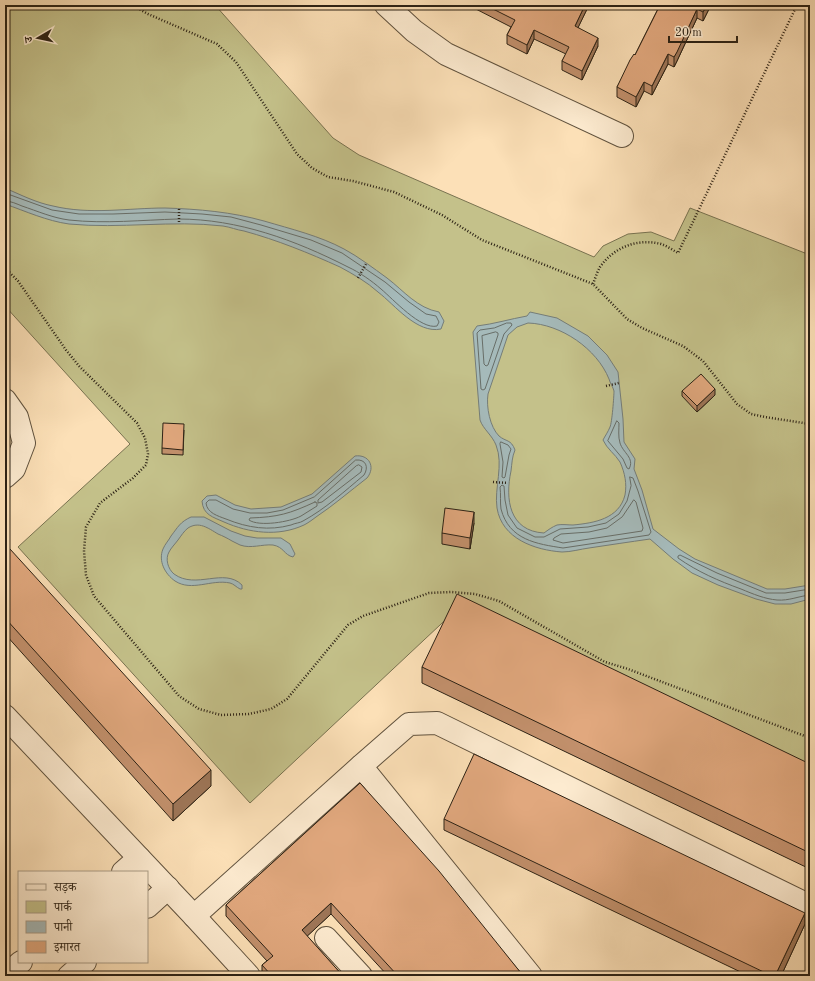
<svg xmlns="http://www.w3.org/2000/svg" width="815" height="981" font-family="'Old Standard TT','Noto Serif Devanagari',serif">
<rect width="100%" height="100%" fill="#fce0b7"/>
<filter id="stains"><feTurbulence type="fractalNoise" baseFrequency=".005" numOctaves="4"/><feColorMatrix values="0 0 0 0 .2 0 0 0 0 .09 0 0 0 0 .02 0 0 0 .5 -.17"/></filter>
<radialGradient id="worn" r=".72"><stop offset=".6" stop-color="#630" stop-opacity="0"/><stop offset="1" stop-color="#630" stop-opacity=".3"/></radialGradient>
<path fill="#c4c18a" stroke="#787250" d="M5 5H215L333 138 359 155 594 257 603 246 628 234 651 232 674 241 690 208 810 255V780L456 610 250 803 18 547 130 444 5 306Z"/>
<g fill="#a5baba" stroke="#757d78" fill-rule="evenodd">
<path d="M5 188C21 195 37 203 53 206 90 215 128 208 165 208 198 209 232 212 264 221 291 229 320 236 344 249 359 257 373 268 387 278 404 291 417 308 439 312L444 321 441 329C417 334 395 305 378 292 367 282 353 274 340 267 309 253 277 240 244 231 237 230 230 227 223 226 172 220 120 229 69 224 47 221 25 211 5 204Z"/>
<path d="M530 312 557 318 588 336 607 355 618 372 623 419 624 442 635 459 634 469 642 490 653 529 679 549 695 559 767 589H785L810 585V599L791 604H775L756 599 718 585 692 573 673 559 650 539C629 542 609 545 589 548 581 549 571 552 562 552 535 550 502 539 497 508 494 488 504 465 496 445 492 435 483 429 480 420L473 332 477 326C494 324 510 319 527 316ZM528 323C561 324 597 349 609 379 610 383 613 387 614 391 614 396 612 423 610 427 608 432 605 436 603 440 607 449 615 454 620 462 625 473 627 484 625 495 619 519 594 523 573 525 568 525 562 524 557 525 552 527 548 530 544 533 509 531 505 499 511 471 512 463 512 457 515 450 511 439 506 442 499 436 490 427 486 407 488 394L508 335 517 327Z"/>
<path d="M355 456C369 454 376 467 367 478 350 491 334 505 316 517 312 520 308 523 304 525 278 537 249 533 224 522 213 517 203 515 202 501L207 496 216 495 235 505 251 509 281 507 312 494Z"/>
<path d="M191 517H204L231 531 245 536 257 538H281L290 544 295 554 293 557C284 555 284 547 273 545 262 544 251 549 240 545 237 544 235 542 232 541 227 538 223 536 218 534 208 528 199 521 188 528 184 531 181 536 178 540 175 544 171 548 169 552 165 559 168 569 174 574 196 590 224 567 242 585V589H240C236 587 234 584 230 583 211 579 192 592 175 581 165 574 158 561 163 549 165 544 169 540 171 536 178 527 180 522 191 517Z"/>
</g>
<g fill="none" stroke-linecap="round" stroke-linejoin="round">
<g stroke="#686e68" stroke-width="1">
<path d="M5 193 52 210 79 214H113L165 212 202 214 231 217 261 225 311 240 342 253 385 282 409 302 426 314 436 316 439 322 437 326C421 330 393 299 381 289 372 281 359 272 348 267 295 240 238 219 178 219 142 220 105 224 69 220 53 218 37 211 22 206 17 204 11 201 5 201"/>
<path d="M507 323H511L512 325 504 334 485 389 483 390 481 389 477 333 480 330 494 328Z"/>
<path d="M496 332 498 333V335L488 365 486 366 484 364 482 336Z"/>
<path d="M617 421 619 423C619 429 618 437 620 443 623 453 635 458 629 469L627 468 623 459 608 441Z"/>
<path d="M501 442 508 445 511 449 509 455 505 477 504 478 502 477 503 462 500 444Z"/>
<path d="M356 460C366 459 369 467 364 475 345 491 325 509 303 521 300 523 295 523 291 525 269 531 248 528 226 519 218 516 207 513 206 503L209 500H216L233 509 250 513H267L283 510 314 497Z"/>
<path d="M359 465 362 467 361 472 322 502 318 503V500L356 466Z"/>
<path d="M630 477 633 478 638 491 651 532 649 535 563 548C537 544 509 540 501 509 500 503 501 494 500 487L502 485 504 486 505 500 508 515 517 528 535 537H544L560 529 588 527 606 523 619 514 627 501 631 486Z"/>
<path d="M634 500 636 502 643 528 642 531 563 543 553 540 554 538 561 534 589 532 607 528 622 517Z"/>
<path d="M315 502 317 503V506C312 509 306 513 301 516 290 522 259 527 249 520L250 518C278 517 289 514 315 502Z"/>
<path d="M810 589 785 593H766L717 573 680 555 678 556V558C698 572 719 581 741 589 753 594 765 599 777 600 789 601 799 596 810 595"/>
</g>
<defs>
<g id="street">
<path d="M386 5 414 31 446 54 622 136"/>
<path d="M5 400 17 417 24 443 14 469 5 477"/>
<path d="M5 716 194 916 249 976"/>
<path d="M361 766 531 976"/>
<path d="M123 872 139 858"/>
<path d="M147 907 168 888"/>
<path d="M194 916 361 766 409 724 437 723 810 906"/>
<path d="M326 938 361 976"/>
<path d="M5 976 21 962"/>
<path d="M69 976 85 962"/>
</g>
</defs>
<use href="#street" stroke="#60523e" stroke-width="24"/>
<g stroke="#2c2215" stroke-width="2.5" stroke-dasharray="1 2" stroke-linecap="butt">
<path d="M132 5 148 14 217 44 236 62 297 154 312 168 328 177 353 181 394 192 442 215 482 240 593 284 627 319 642 328 683 346 703 361 737 404 751 414 765 417 810 424"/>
<path d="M179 209V223"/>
<path d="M5 268 18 281 66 350 79 366 137 423 145 438 148 454 146 465 133 478 100 503 86 527 84 551 86 575 94 596 179 696 199 709 221 715 249 714 271 709 287 699 348 625 363 616 429 593 451 592 475 594 499 601 605 662 628 669 810 738"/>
<path d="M358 278 366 264"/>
<path d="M593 284C595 279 597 272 600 267 614 247 638 238 661 244 667 246 673 250 678 253L797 5"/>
<path d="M606 386 619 383"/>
<path d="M493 482 508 483"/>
</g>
<use href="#street" stroke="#fdebd0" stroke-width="22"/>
</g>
<g fill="#c2906c" stroke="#2c2215">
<path d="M470 5H589L578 27 598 46 582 80 562 70V61L566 54 534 39 527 54 507 44V35L511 27 470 6Z"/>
<path d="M660 5H711L703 21 697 18 677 61 674 67 668 64 652 95 644 91 636 107 617 97V87L635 55Z"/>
<path d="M682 391 715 395 697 412 682 396Z"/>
<path d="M184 430 183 455 162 454V448Z"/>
<path d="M474 523 470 549 442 544V533Z"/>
<path d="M5 553 211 786 173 821 5 634Z"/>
<path d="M422 667 810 764V869L422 683Z"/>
<path d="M360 783 521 973 526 976H388L331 914 307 936 343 976H262V965L267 961 226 916V905Z"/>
<path d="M444 819 805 924 781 976H749L444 830Z"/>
</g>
<g fill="#9e7658" stroke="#2c2215">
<path d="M585 5H589L575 34V26Z"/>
<path d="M707 5H711L703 21V12Z"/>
<path d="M697 9V18L677 61 674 67V57Z"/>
<path d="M534 30V39L527 54V45Z"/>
<path d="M598 38V46L582 80V71Z"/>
<path d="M668 54V64L652 95V86Z"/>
<path d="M644 82V91L636 107V97Z"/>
<path d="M715 389V395L697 412V406Z"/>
<path d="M474 512V523L470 549V538Z"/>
<path d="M211 770V786L173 821V804Z"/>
<path d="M331 903V914L302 941V930Z"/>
<path d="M805 913V924L781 976H775Z"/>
</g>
<g fill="#e1a87e" stroke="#2c2215">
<path d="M485 5H585L575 26 598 38 582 71 562 61 569 47 534 30 527 45 507 35 515 20Z"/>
<path d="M660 5H707L703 12 697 9 677 52 674 57 668 54 652 86 644 82 636 97 617 87 630 60 634 54 635 55Z"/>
<path d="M701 374 715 389 697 406 682 391Z"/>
<path d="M163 423 184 424 183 450 162 448Z"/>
<path d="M445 508 474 512 470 538 442 533Z"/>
<path d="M10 549 211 770 173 804 5 618V553Z"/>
<path d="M457 594 810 764V853L422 667Z"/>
<path d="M474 754 805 913 775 976H772L444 819Z"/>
<path d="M360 783 439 871 521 973 526 976H398L331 903 302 930 343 976H272L262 965 273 956 226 905Z"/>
</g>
<rect width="815" height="981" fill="none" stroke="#fce0b7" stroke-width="20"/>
<rect x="6" y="6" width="803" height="969" fill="none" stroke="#2c2215" stroke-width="2"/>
<rect x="10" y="10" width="795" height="961" fill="none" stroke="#2c2215"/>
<rect x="18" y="871" width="130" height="92" fill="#fdebd0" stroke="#a99b85"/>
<rect x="26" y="884" width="20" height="6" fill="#fdebd0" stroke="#a99b85"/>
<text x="54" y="891" font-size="12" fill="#2c2215">सड़क</text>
<rect x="26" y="901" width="20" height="12" fill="#c4c18a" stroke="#a99b85"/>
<text x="54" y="911" font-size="12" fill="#2c2215">पार्क</text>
<rect x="26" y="921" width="20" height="12" fill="#a5baba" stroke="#a99b85"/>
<text x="54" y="931" font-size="12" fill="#2c2215">पानी</text>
<rect x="26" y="941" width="20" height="12" fill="#e1a87e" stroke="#a99b85"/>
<text x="54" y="951" font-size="12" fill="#2c2215">इमारत</text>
<g transform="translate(38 38) rotate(261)" stroke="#fdebd0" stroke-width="3" paint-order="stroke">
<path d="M0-3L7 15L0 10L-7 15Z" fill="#2c2215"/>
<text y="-6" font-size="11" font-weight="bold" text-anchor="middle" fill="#2c2215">उ</text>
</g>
<path d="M669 36v6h68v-6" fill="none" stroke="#2c2215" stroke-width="2"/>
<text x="675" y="36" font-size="12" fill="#2c2215" stroke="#fdebd0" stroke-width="3" paint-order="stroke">20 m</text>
<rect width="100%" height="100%" filter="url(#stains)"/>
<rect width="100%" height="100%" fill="url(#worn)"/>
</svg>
